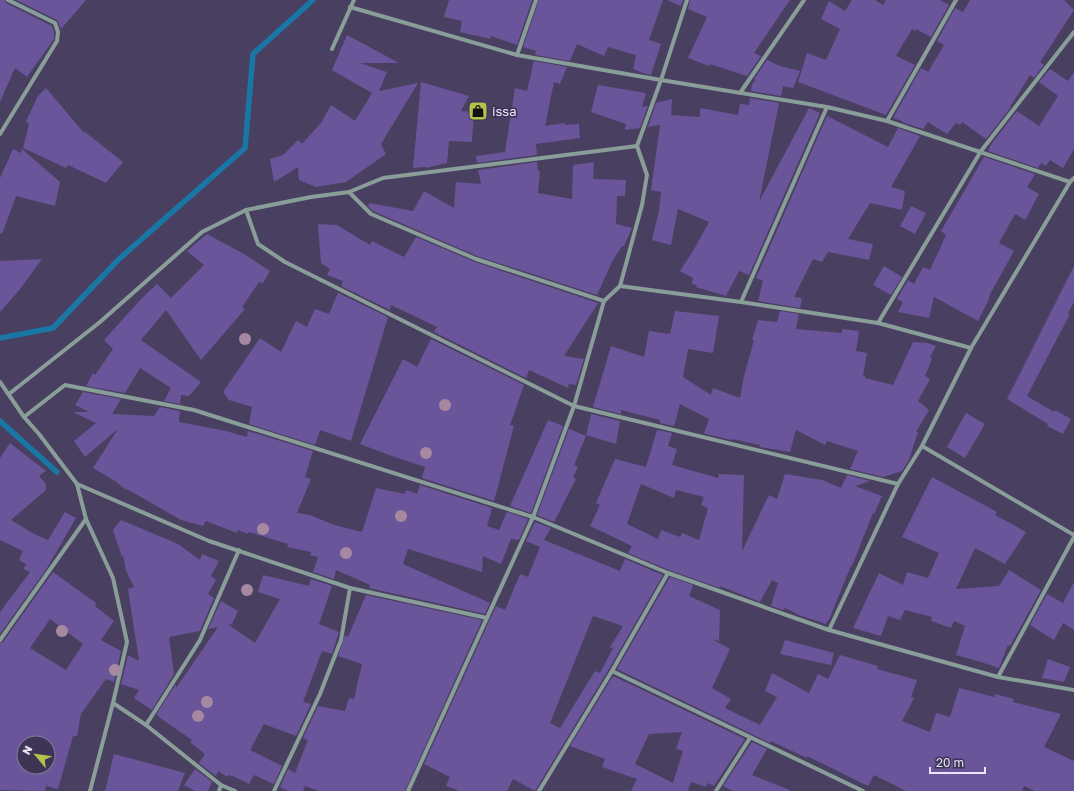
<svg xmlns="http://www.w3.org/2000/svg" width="1074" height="791" font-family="'Golos Text',sans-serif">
<rect width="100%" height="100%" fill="#493f61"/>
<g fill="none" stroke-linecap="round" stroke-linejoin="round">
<g stroke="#1a77a5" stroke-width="5.5">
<path d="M0 338 53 328 119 259 245 148 253 54 313 0"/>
<path d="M0 421 57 472"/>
</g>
</g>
<g fill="#6a559a" fill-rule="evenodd">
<path d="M0 0H5L6 3 52 26 54 32V39L27 77 15 68 0 102Z"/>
<path d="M16 0H86L61 29 57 20Z"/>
<path d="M449 0H532L517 45 491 36V39L460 32 462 21 444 17Z"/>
<path d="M539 0H663L649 40 661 44 651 75 643 73 633 69 636 55 608 47 604 56 577 44 570 61 535 55 536 51 523 47Z"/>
<path d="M667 0H683L681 6Z"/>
<path d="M690 0H790L754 53 761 56 747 76 710 64 709 66 688 58 707 17 688 9Z"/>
<path d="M852 0H875L883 5 886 0H940L949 5 931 37 916 29 915 31 912 29 896 56 915 65 886 115 798 82 807 53 826 60 840 29 821 19 829 1 845 11Z"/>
<path d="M970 0H1064L1074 10 1040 62 1044 65 1034 78 1030 75 1010 107H1011L986 139 962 122 960 125 956 123 947 134 928 122 923 129 902 122V121L893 118 921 68 928 72 944 45 937 41 955 8 963 12Z"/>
<path d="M347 35 399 63H360L387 72 379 91 418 83 381 144 386 154 346 182 316 187 299 180 298 167 274 182 270 159 283 155 298 140 302 144 321 123 331 105 355 121 372 93 332 70Z"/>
<path d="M767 60 780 66 800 71 793 88 783 86 781 96 751 91 752 85 756 79H754Z"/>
<path d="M534 61 567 67 560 84 554 82 545 126 565 123V125L579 124 580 138 536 144 537 155 477 163 476 156 505 152 515 88 527 91Z"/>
<path d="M1050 69 1068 81 1074 72V149L1063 168 1050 160 1046 166 1041 163 1038 168 988 151 992 143 1017 111 1039 126 1058 96 1039 82Z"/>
<path d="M421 82 469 96 461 111 474 112 472 142 449 141 447 163 426 168V167L413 168Z"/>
<path d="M598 85 646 93 642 107 648 106 640 128 625 130 626 124 591 112Z"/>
<path d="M46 88 84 133 85 132 123 162 106 183 68 165 66 168 23 148 29 124 26 121 38 96Z"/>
<path d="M750 98 779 103 759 202 809 108 820 113 749 275 739 271 726 296 696 287 697 285 692 284 693 278 680 271 693 251 709 222 678 209 671 245 652 240 659 211 661 192 651 190 660 125 648 127 656 103 672 99 671 115 700 117V108L738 115 740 104 749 105Z"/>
<path d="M827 116 888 147 898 128 920 136 891 187 905 191 902 210 870 203 848 239 873 244 869 260 828 252 822 262 813 259 794 297 802 298 800 308 758 301 763 281 756 278Z"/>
<path d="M13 149 21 153 22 149 60 182 55 206 16 196 2 234 0 233V178Z"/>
<path d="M984 157 1035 174 1027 187 1039 194 1025 220 1015 214 999 243 1014 251 989 296 990 297 978 321 934 297 929 318 898 312 903 302 897 299 908 280 914 284 923 267 930 270 946 235 941 231Z"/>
<path d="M537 162 538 171H540L538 193 572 199 573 165 594 162 593 179 626 180 625 196H617L616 224 632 228 624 246H622L613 260 597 295 477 256 373 211 368 206 369 203 413 211 424 191 454 208 456 182 481 184 478 170Z"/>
<path d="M911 206 926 213 915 234 900 226Z"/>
<path d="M318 224 337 225 370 245 372 241 404 257 416 237 475 262 598 303 564 356 584 359 576 385 569 384 568 388 529 370 526 378 434 332 437 327 391 305 390 310 341 286 343 281 327 275 330 269 321 263Z"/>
<path d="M207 234 244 254 270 271 263 283 259 282 242 307 245 309 201 360 166 310 141 340 201 382 189 396 181 395 180 404 164 401 171 388 140 368 125 393 86 386 93 373 95 375 113 349 104 340 143 297 157 284 171 298 204 265 187 251Z"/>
<path d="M42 259 20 289 0 312V261Z"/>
<path d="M884 266 902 277 891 295 873 285Z"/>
<path d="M1074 266V302L1068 313 1070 314 1027 396 1054 412 1055 410 1071 419 1063 434 1047 426 1048 424 1007 399Z"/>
<path d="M338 293 388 317 351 441 320 430 315 445 249 424 252 407 229 400 223 392 260 338 281 352 296 321 307 327 315 309 329 314Z"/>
<path d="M675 311 719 316 713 353 688 349 683 377 711 395 713 388 740 398 744 376 754 340H752L758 320 777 322 780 311 799 314 796 329 842 333V329L859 331 856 351 867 353 863 375 865 376V378L893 385 913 342 927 343 936 346 930 357 932 359 925 376 930 379 918 401 929 410 916 432H918L909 460 902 471 883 477 850 469 858 451 827 441 825 445 796 430 790 452 760 447V445L732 439 731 440 706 434 704 433 709 419 680 404 674 426 660 423V420L621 410V414L593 407 611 346 644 357 649 331 670 334Z"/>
<path d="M431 339 524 385 510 425 514 426 494 501 422 478 425 467 389 455 360 444 403 359 417 367Z"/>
<path d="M83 392 121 399 112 414 154 416 160 407 180 411 179 422 226 431 247 437 248 431 313 451 305 477 311 479 297 513 310 515 334 525 362 532 376 488 405 494 406 490 417 494 420 485 492 508 487 526 499 530 507 512 528 519 519 540 511 539 501 564 483 556 482 572 408 549 403 564 490 603 485 614 369 588 370 585 336 570 334 579 313 572 318 557 310 555 311 552 287 547 288 544 249 532 248 534 238 530 237 533 206 521 203 526 181 520 127 489 126 490 115 481 93 468 118 429 85 457 74 441 96 423 73 412H89L75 405Z"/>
<path d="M966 413 985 424 965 458 947 447Z"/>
<path d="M591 414 620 421 616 444 586 435Z"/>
<path d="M548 420 563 426 531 513 510 506Z"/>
<path d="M569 429 586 436 574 465 578 467 573 477 576 479 554 522 537 515Z"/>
<path d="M657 430 672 433 668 446 677 449 672 465 718 478 719 474 744 475 742 551 769 495 777 499 785 474 822 480 841 488 847 475 870 481 855 486 882 496 874 514 873 513 852 566H851L828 622 827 621 826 624 799 615 785 608 783 610 771 606 778 583 772 580 760 602 720 586V588L669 570 628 553 632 546 590 526 600 505 596 503 615 459 646 467ZM641 484 674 498 676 490 704 497 701 505 708 508 699 540 682 533 680 537 661 530 658 539 627 524Z"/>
<path d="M10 443 46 471 39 476 46 484V490L11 520 34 534 48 540 65 512 76 518 47 568 0 634V612L30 572 23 569 26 564 19 560 23 551 0 540V458Z"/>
<path d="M932 477 997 512 995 515 1026 532 1005 564 975 548 956 589 999 586 1009 570 1041 590 1010 646 1008 645 999 668 981 662 956 655 965 626 954 621 951 628 931 621 932 617 905 610 900 620 888 616 881 636 853 628 879 573 903 585 907 572 928 578 939 553 902 537Z"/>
<path d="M121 520 178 544 200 560 202 554 219 561 211 576 216 580 208 594 214 598 200 631 169 637 174 674 152 710 134 698 139 690 121 684 128 655 139 661 128 589 134 587 126 571 123 555 122 557 113 530Z"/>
<path d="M535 522 551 528 544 540 620 571 625 559 663 575 609 669 535 791 513 779 507 791H459L446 786 450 777 424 764 496 606 505 610 520 574 528 577 540 547 526 541ZM593 616 623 626 610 647 613 648 600 673 595 671 560 728 550 723Z"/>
<path d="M53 572 96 603 95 606 114 621 101 640 121 651 114 682 106 679 81 714 77 736H73L58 789 46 786 45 791 0 790V643L3 642ZM50 619 83 644 66 670 30 648ZM24 743H48V767H24Z"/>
<path d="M263 575 309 586 311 579 332 586 319 624 339 632 332 654 322 651 303 702 311 704 296 736 264 724 250 750 282 766 274 784 254 775 249 784 235 777 229 775 227 777 218 771 216 776 199 763 205 754 190 742 192 740 163 720 157 715V713L176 684V688L218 627 208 629 221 601 238 611 232 624 229 625 255 643 280 599 258 592Z"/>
<path d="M670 577 693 585 689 596 720 610 719 641 712 639 730 649 712 688 731 699 725 708 760 725 777 697 765 691 772 673 809 693 818 674 828 679 840 655 878 666 877 669 917 680 911 697 914 698 902 721 930 732 936 713 950 717 959 688 994 697 995 694 1014 699 1013 702 1061 714 1044 747 1074 761V791H1035L1024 786 1022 791H906L874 775 868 786 807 756V758L771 741 770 743 617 669Z"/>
<path d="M1074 582V630L1063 623 1054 640 1030 625 1047 594 1063 603Z"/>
<path d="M366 595 482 620 405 791H319L305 786 303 791H289L280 787 288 769 295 773 308 740 303 738 318 706 345 711 349 698 354 699 362 664 338 656 345 635 348 637Z"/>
<path d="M785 640 834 653 831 665 780 654Z"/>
<path d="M1048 659 1070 667 1064 682 1042 678Z"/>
<path d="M613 676 745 739 714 786 708 783 706 787 691 782 688 790 690 791H631L637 779 602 767 605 759 570 746ZM682 732 676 749 683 751 673 783 635 764 649 734Z"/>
<path d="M752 742 767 749 752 775 790 790V791H733L723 786Z"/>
<path d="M114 754 185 773 178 791H105Z"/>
<path d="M195 769 212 782 208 791H195L184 785Z"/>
</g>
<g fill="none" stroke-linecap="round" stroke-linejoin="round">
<g stroke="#899e98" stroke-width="4">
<path d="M350 7 517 55 661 80 827 107 887 121 1070 182"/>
<path d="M332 49 354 0"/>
<path d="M517 55 536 0"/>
<path d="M740 93 804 0"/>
<path d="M887 121 956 0"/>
<path d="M0 134 57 41 58 32 55 23 8 0"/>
<path d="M349 192 383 178 637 146"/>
<path d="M620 286 741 302 878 323 971 348"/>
<path d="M604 301 476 259 371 214 349 192 311 197 246 210 258 244 285 262 574 406 898 484"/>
<path d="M741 302 827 107"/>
<path d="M878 323 981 151 1074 32"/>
<path d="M0 382 24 417 39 434 77 484 86 519 113 578 127 642 113 703 90 791"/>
<path d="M9 394 100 322 202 232 246 210"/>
<path d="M24 417 65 385 194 410 533 517 668 573 829 630 998 677 1074 690"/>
<path d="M922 446 1074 535"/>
<path d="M77 484 209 541 350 588 487 618"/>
<path d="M829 630 898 484 922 446 971 348 1070 182 1074 178"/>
<path d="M0 640 86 519"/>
<path d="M612 671 863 791"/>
<path d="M998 677 1074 537"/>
<path d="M113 703 146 725 221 785 235 791"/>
<path d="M146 725 200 640 239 550"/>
<path d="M219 791 221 785"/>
<path d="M274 791 320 694 341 640 350 588"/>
<path d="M408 791 533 517 574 406 604 301 620 286 642 205 647 175 637 146 661 80 687 0"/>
<path d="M539 791 612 671 668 573"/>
<path d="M716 791 750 738"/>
</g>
</g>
<g fill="#a689a1">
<circle cx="245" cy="339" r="6"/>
<circle cx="445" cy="405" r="6"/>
<circle cx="426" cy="453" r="6"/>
<circle cx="401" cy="516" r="6"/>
<circle cx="263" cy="529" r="6"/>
<circle cx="346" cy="553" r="6"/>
<circle cx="247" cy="590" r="6"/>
<circle cx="62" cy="631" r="6"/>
<circle cx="115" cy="670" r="6"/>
<circle cx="207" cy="702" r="6"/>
<circle cx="198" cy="716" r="6"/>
</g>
<defs>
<symbol id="shop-square" viewBox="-11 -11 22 22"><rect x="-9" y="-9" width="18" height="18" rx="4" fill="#b2c34c" stroke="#3e3556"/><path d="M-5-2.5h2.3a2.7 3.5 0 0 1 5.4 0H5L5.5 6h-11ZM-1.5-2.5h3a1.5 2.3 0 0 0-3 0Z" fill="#111"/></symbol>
</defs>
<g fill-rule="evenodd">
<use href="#shop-square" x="467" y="100" width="22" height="22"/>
</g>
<g text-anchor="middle" stroke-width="3.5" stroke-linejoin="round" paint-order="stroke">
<g font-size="13" fill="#eae5fa" stroke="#3e3556" text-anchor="start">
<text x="492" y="116">issa</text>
</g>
</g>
<g transform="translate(36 755) rotate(299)"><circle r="19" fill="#3e3556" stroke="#837b98"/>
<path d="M0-3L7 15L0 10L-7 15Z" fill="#b2c34c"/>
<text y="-6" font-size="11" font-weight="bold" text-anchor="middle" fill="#eae5fa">N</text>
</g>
<path d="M930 767v6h55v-6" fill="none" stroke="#eae5fa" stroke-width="2"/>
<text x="936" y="767" font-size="12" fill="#eae5fa" stroke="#3e3556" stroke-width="3" paint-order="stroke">20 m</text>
</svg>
